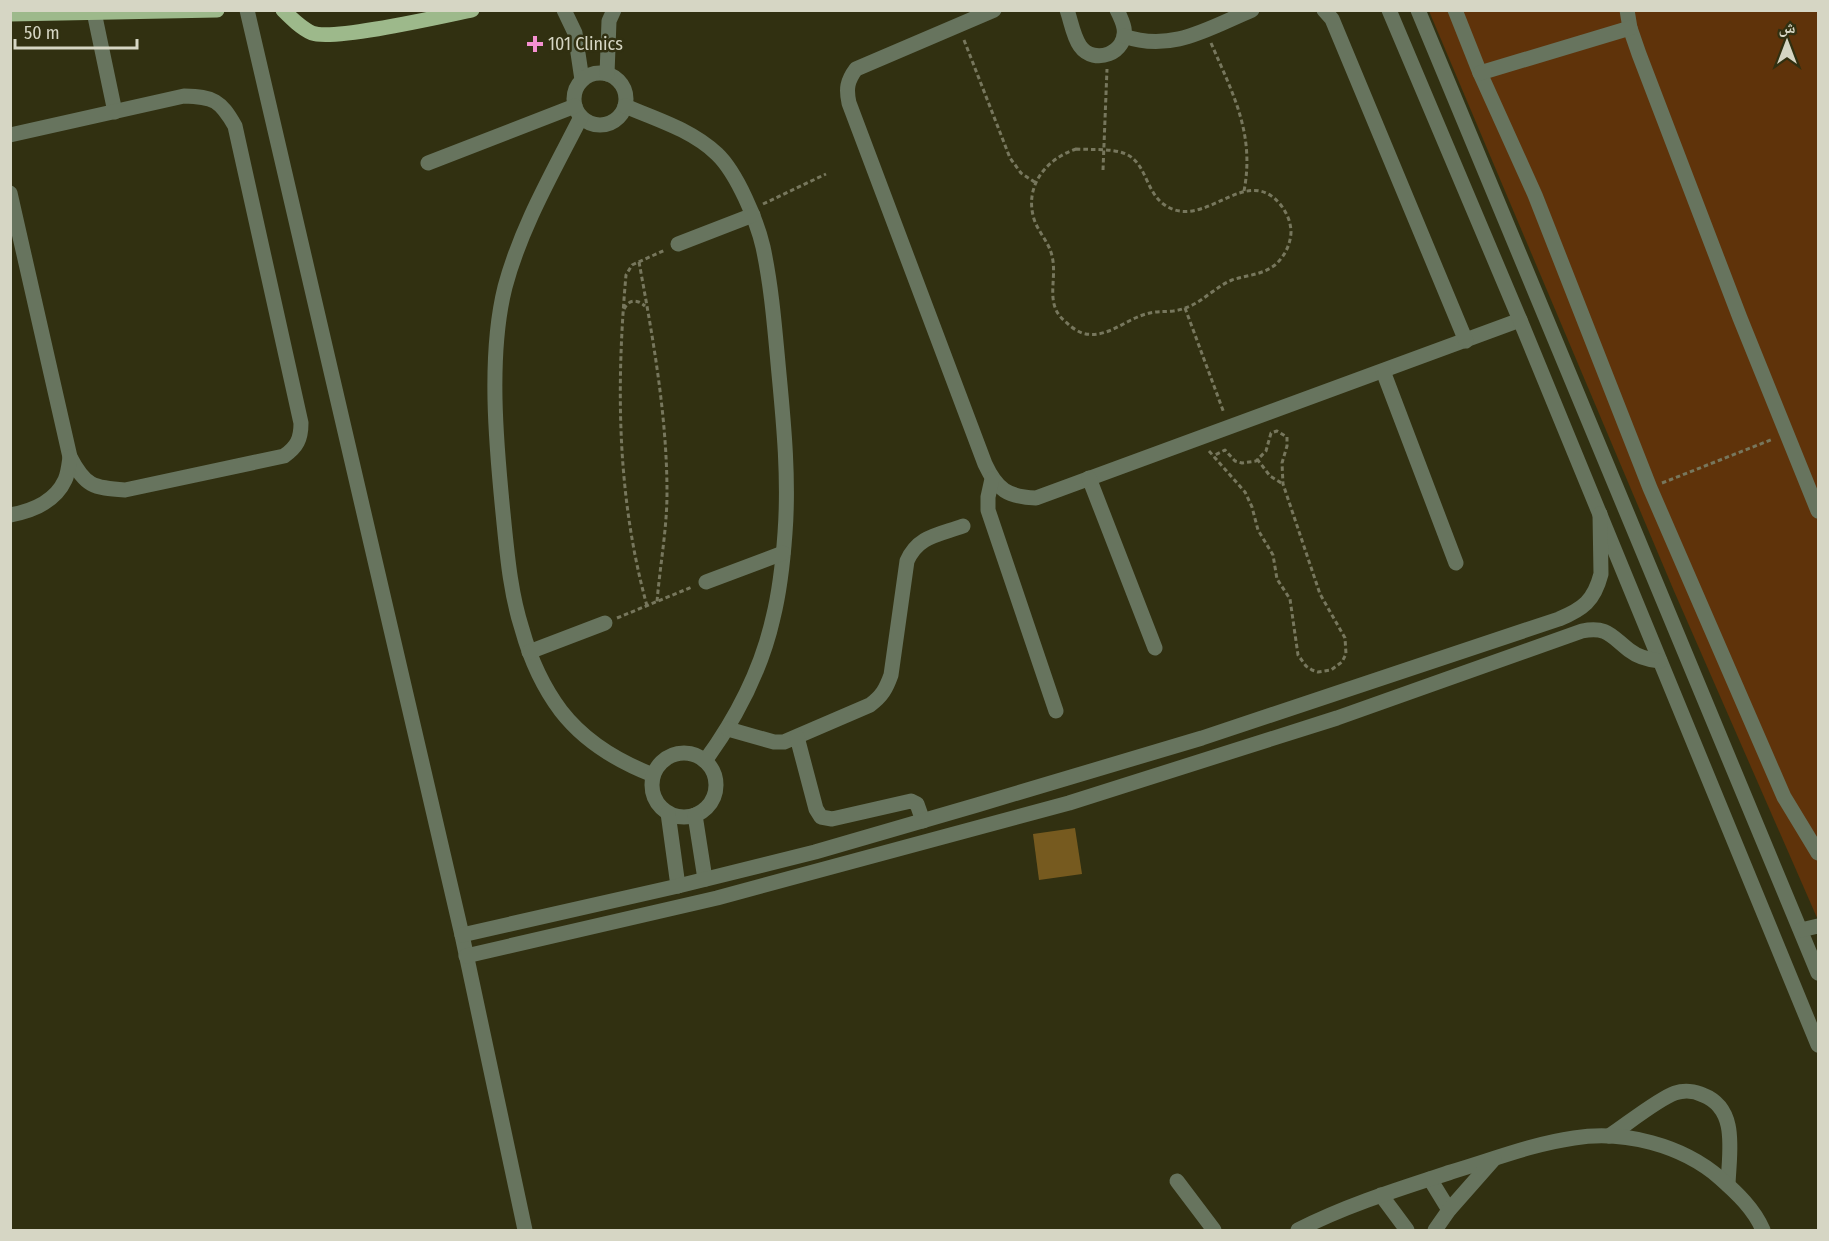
<svg xmlns="http://www.w3.org/2000/svg" width="1829" height="1241" font-family="'Fira Sans Condensed','Noto Naskh Arabic',sans-serif">
<rect width="100%" height="100%" fill="#313011"/>
<path fill="#5f330a" d="M1429 11H1818V920L1674 591Z"/>
<path fill="#765a1f" d="M1075 828 1082 874 1039 880 1033 834Z"/>
<g fill="none" stroke-linecap="round" stroke-linejoin="round">
<g stroke="#77775d" stroke-width="3" stroke-dasharray="4.5 3" stroke-linecap="butt">
<path d="M964 40 1010 158 1021 173 1036 183"/>
<path d="M1211 43C1233 94 1255 134 1244 191"/>
<path d="M1076 149C1091 150 1112 148 1126 154 1150 165 1144 200 1175 210 1212 221 1248 166 1280 204 1287 213 1291 222 1291 233 1290 246 1284 257 1275 265 1262 275 1247 275 1232 280 1224 283 1217 289 1209 294 1198 303 1187 309 1173 311 1163 312 1155 311 1146 314 1124 320 1106 340 1082 333 1077 331 1071 327 1067 323 1043 305 1058 280 1052 256 1049 242 1038 232 1034 219 1024 186 1046 159 1076 149Z"/>
<path d="M1103 170 1107 69"/>
<path d="M763 204 826 174"/>
<path d="M639 262C653 338 667 416 667 493 667 529 660 565 657 602"/>
<path d="M1185 308 1224 413"/>
<path d="M624 309C629 299 637 299 645 306"/>
<path d="M1209 451 1245 492 1252 507 1258 530 1273 555 1277 579 1290 599 1298 655 1306 666 1312 670 1318 672 1331 670 1342 662 1346 654 1345 638 1320 594 1283 484 1282 463 1287 446V437L1277 431 1271 433 1266 451 1256 461 1242 463 1235 461 1225 450 1213 456"/>
<path d="M1257 459 1270 476 1283 484"/>
<path d="M1662 483 1773 439"/>
<path d="M647 606C617 497 616 387 626 275L632 265 665 250"/>
<path d="M617 618 692 587"/>
</g>
<g stroke="#67745e" stroke-width="15">
<path d="M247 10 462 935 525 1230"/>
<path d="M564 10 575 33 582 80"/>
<path d="M994 10 856 69C847 81 846 89 849 103L985 464C997 490 1008 497 1036 498L1520 320"/>
<path d="M1067 10C1071 21 1073 36 1080 46 1094 66 1128 53 1124 28 1123 22 1120 16 1117 10"/>
<path d="M1324 10 1332 19 1466 341"/>
<path d="M1389 10 1520 320 1818 1045"/>
<path d="M1418 10 1818 973"/>
<path d="M1455 10 1480 73 1535 195 1650 488 1784 797 1818 853"/>
<path d="M1627 10 1630 28 1639 54 1740 318 1818 511"/>
<path d="M94 12 115 112"/>
<path d="M1124 36C1171 53 1209 28 1252 10"/>
<path d="M1480 73 1630 28"/>
<circle cx="600" cy="99" r="26"/>
<path d="M607 74 609 21 614 10"/>
<path d="M625 106C656 119 692 130 717 154 737 173 757 221 763 247 772 289 775 332 779 374 784 426 789 480 785 533 783 561 780 590 773 618 761 671 737 717 705 761"/>
<path d="M581 117C553 172 521 227 505 287 488 355 496 443 503 513 507 552 510 592 522 629 530 658 543 687 561 711 585 742 617 761 653 775"/>
<path d="M10 135 184 96C214 97 220 100 235 126L301 423C301 439 297 447 284 456L125 490C93 488 85 486 70 457L10 193"/>
<path d="M428 163 575 106"/>
<path d="M678 244 753 215"/>
<path d="M1383 371 1456 563"/>
<path d="M1089 478 1155 648"/>
<path d="M992 479 988 497V510L1056 711"/>
<path d="M10 515C32 511 55 502 65 480 68 474 69 464 70 457"/>
<path d="M706 582 783 553"/>
<path d="M529 652 605 623"/>
<path d="M728 729 774 742H784L870 705C882 696 886 689 891 675L907 561C918 536 938 535 963 526"/>
<path d="M797 737 816 809 821 817 832 819 911 801 917 804 923 821"/>
<circle cx="684" cy="785" r="32"/>
<path d="M668 813 678 886"/>
<path d="M695 815 705 879"/>
<path d="M1801 930 1818 926"/>
<path d="M462 935 678 886 815 852 977 805 1202 738 1559 619C1583 609 1594 601 1601 574L1600 514"/>
<path d="M466 956 717 898 1069 803 1337 718 1582 631C1607 626 1611 636 1629 650 1638 657 1649 660 1660 661"/>
<path d="M1609 1136C1626 1125 1658 1099 1675 1093 1684 1090 1695 1091 1703 1095 1739 1109 1729 1153 1728 1185"/>
<path d="M1430 1179 1449 1210"/>
<path d="M1177 1181 1214 1230"/>
<path d="M1381 1195 1407 1230"/>
<path d="M1298 1230C1347 1205 1399 1189 1451 1172 1492 1160 1532 1144 1574 1138 1624 1130 1682 1145 1720 1178 1737 1193 1754 1209 1763 1230"/>
<path d="M1435 1230 1449 1210 1494 1159"/>
</g>
<g stroke="#9db98b" stroke-width="15">
<path d="M283 10C292 19 301 28 312 33 334 41 443 16 472 10"/>
<path d="M10 14 217 10"/>
</g>
</g>
<path fill="#f590d1" stroke="#313011" stroke-width="2" d="M532 35h6v6h6v6h-6v6h-6v-6h-6v-6h6z"/>
<g text-anchor="middle" stroke-width="5" stroke-linejoin="round" paint-order="stroke">
<g font-size="18" fill="#d6d6c4" stroke="#313011" text-anchor="start">
<text x="548" y="50">101 Clinics</text>
</g>
</g>
<rect width="1829" height="1241" fill="none" stroke="#d6d6c4" stroke-width="24"/>
<g transform="translate(1787 42)" stroke="#313011" stroke-width="4.5" paint-order="stroke">
<path d="M0-4.5L10 22L0 15L-10 22Z" fill="#d6d6c4"/>
<text y="-9" font-size="16" font-weight="bold" text-anchor="middle" fill="#d6d6c4">ش</text>
</g>
<path d="M15 39v9h122v-9" fill="none" stroke="#d6d6c4" stroke-width="3"/>
<text x="24" y="39" font-size="18" fill="#d6d6c4" stroke="#313011" stroke-width="4.5" paint-order="stroke">50 m</text>
</svg>
